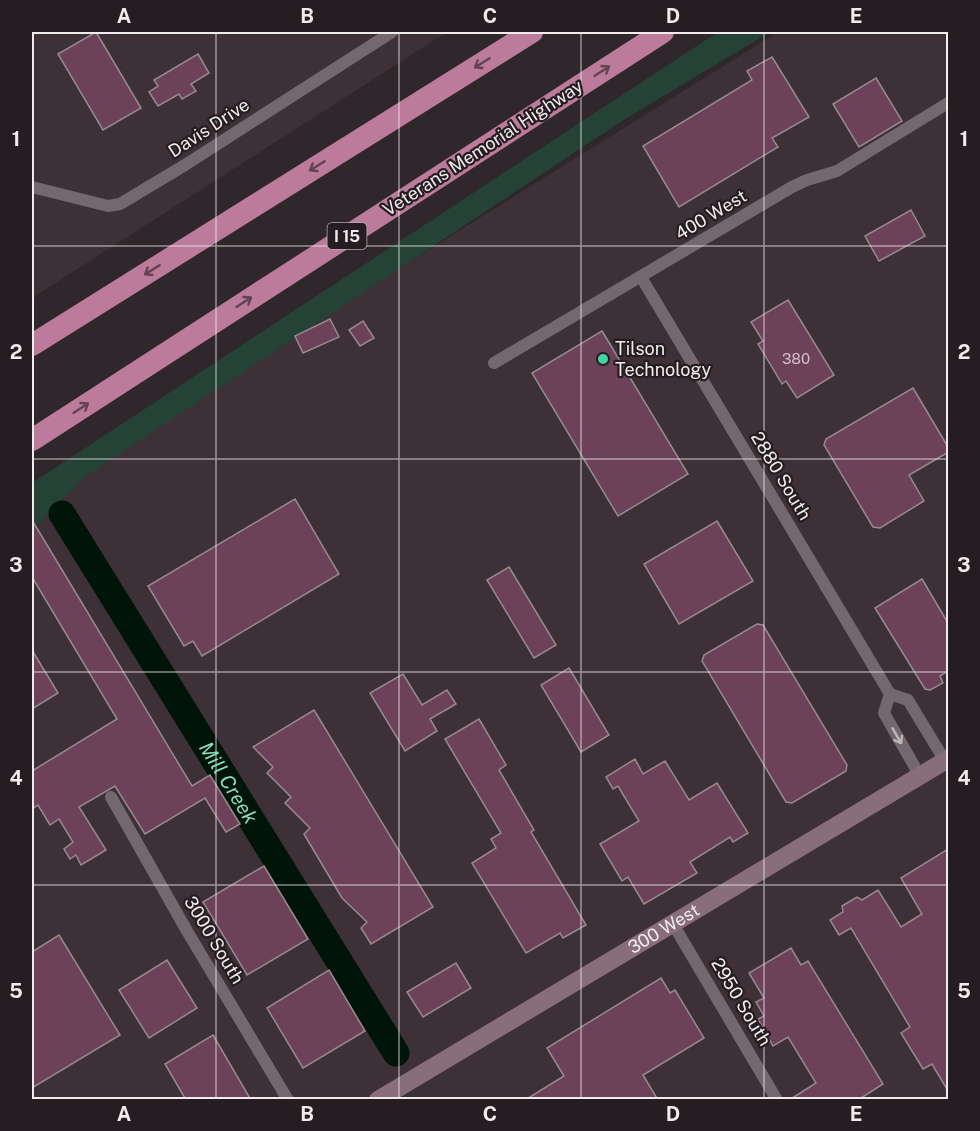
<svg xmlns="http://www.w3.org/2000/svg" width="980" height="1131" font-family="'Public Sans',sans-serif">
<rect width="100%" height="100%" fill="#2f272b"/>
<g fill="#3e3037">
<path d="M32 32H447L32 298Z"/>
<path d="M778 32H948V1099H32V497Z"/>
</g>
<path fill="#244336" d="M718 32H770L625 119 86 476 32 530V483Z"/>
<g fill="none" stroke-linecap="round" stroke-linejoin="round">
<path stroke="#00140a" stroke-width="27" id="s1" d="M62 514 396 1053"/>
</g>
<g fill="#6d4157" stroke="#948a8f" stroke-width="1.5">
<path d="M96 32 141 108 103 130 58 54Z"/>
<path d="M198 54 209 73 191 84 196 91 182 99 179 94 158 106 149 92 158 86 154 80Z"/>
<path d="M772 57 809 117 772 138 778 147 679 207 643 146 752 80 747 71Z"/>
<path d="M876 78 902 121 859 147 833 104Z"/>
<path d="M911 210 925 236 879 261 865 236Z"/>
<path d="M788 300 834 375 797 398 786 381 782 384 758 344 763 341 751 322Z"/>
<path d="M330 319 339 337 303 353 295 336Z"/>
<path d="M363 321 374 338 360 346 349 330Z"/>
<path d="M602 331 688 474 618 516 532 373Z"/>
<path d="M913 388 948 447 947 453 909 475 924 501 880 528 873 527 824 445 826 439Z"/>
<path d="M295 499 339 574 202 656 193 641 184 646 148 586Z"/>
<path d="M32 520 192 786 210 775 240 824 226 832 205 798 145 834 115 786 79 807 106 850 81 865 76 855 70 859 64 849 73 842 59 819 50 825 38 805 32 809V771L117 719 32 577Z"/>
<path d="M717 521 753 581 679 624 644 564Z"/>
<path d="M509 567 556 645 534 658 487 580Z"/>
<path d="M922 579 948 623V671L940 676 943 683 930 690 925 689 875 608Z"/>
<path d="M757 624 763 625 847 765 846 771 792 803 786 802 702 661 704 655Z"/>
<path d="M32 650 58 693 32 709Z"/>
<path d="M569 668 609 735 581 752 541 685Z"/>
<path d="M403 674 422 705 447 690 456 704 430 719 437 731 405 751 370 693Z"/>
<path d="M314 710 433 907 371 944 361 928 367 922 342 898 304 834 310 828 285 803 291 797 267 773 273 767 253 747Z"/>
<path d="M479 719 506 765 499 770 534 830 531 832 586 925 563 938 560 933 526 953 472 863 496 848 491 839 501 833 445 739Z"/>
<path d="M635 759 643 774 665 761 689 800 717 783 748 833 733 842 730 837 690 862 697 873 644 904 628 877 622 881 600 844 639 821 618 786 613 789 606 777Z"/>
<path d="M948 849V1091L932 1064 923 1069 901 1033 910 1027 851 928 839 935 830 920 843 912 842 906 857 897 862 900 878 890 901 927 922 914 901 878Z"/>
<path d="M264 866 308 939 247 975 203 902Z"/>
<path d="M59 935 120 1035 32 1088V952Z"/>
<path d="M791 948 801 965 808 961 883 1084 858 1100H789L816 1083 788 1037 773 1046 758 1019 764 1016 756 1002 764 998 749 973Z"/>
<path d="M167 960 197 1008 149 1038 119 990Z"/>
<path d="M456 963 471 988 423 1017 407 992Z"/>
<path d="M329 970 365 1031 303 1068 267 1008Z"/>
<path d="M661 978 670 993 675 990 704 1038 643 1075 658 1100H525L564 1076 547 1048Z"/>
<path d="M213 1035 251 1100H186L165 1064Z"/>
</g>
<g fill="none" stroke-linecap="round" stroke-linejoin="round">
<g stroke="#72686d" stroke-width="12">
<path d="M32 187 108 206 120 204 185 165 392 32"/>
<path d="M641 277 890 694 908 700 945 761"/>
<path d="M494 363 792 187 807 180 837 171 948 103"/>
<path d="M890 694 884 713 920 776"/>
<path d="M111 797 187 931 288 1100"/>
<path d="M673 924 777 1100"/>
</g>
<path stroke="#886e7b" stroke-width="18" id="s2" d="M378 1100 948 759"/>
<g stroke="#bc7b9b" stroke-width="22">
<path d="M32 345 532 32"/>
<path d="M32 440 663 32"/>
</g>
</g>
<defs><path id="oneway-shaft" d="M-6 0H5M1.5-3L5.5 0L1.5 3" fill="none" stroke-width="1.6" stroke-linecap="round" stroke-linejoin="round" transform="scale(1.5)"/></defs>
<g stroke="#614352">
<use href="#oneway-shaft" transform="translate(482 63) rotate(148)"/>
<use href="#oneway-shaft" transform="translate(602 71) rotate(-33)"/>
<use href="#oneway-shaft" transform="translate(317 166) rotate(148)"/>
<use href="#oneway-shaft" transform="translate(152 270) rotate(148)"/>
<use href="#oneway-shaft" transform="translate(244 302) rotate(-33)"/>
<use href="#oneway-shaft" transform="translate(81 408) rotate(-33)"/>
</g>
<use stroke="#beb7ba" href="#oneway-shaft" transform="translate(897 736) rotate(60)"/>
<path fill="none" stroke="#f0ebed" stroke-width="1.5" stroke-opacity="0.55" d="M216 32V1100M399 32V1100M581 32V1100M764 32V1100M32 246H948M32 459H948M32 672H948M32 885H948"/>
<circle fill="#44d49f" stroke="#251d21" stroke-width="2" cx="603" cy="359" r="6"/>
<g text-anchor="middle" stroke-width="4.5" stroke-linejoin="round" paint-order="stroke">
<g font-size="15" fill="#cfc0c8">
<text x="796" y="364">380</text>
</g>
<rect fill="#251d21" stroke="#b3adb0" stroke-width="1.5" x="327.5" y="223" width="39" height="26" rx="4.5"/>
<g font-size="16" font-weight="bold" fill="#f0ebed">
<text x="347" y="242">I 15</text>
</g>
<g font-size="18" fill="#f0ebed" stroke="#251d21">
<text transform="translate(209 128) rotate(-33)" y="6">Davis Drive</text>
<text transform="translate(483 148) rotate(-33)" y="6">Veterans Memorial Highway</text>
<text transform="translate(711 215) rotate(-31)" y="6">400 West</text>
<text transform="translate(781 476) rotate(59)" y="6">2880 South</text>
<text dy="6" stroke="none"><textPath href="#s2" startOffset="333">300 West</textPath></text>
<text transform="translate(214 940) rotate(59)" y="6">3000 South</text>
<text transform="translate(741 1002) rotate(59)" y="6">2950 South</text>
</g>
<g font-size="18" fill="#f0ebed" stroke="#251d21" text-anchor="start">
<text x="615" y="355">Tilson<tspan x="615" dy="21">Technology</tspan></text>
</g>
<g font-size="20" font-style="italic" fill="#8adeb9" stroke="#251d21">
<text dy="7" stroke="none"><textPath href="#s1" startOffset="316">Mill Creek</textPath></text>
</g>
</g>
<rect width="980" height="1131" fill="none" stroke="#251d21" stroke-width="66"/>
<rect x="33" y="33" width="914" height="1065" fill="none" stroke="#f0ebed" stroke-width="2"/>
<g font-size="20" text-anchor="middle" font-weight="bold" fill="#f0ebed">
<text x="124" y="23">A</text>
<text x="307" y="23">B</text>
<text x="490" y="23">C</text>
<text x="673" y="23">D</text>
<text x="856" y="23">E</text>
<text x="16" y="146">1</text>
<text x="964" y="146">1</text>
<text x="16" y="359">2</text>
<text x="964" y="359">2</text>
<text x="16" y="572">3</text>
<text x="964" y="572">3</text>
<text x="16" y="785">4</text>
<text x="964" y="785">4</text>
<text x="16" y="998">5</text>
<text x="964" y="998">5</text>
<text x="124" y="1121">A</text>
<text x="307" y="1121">B</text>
<text x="490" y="1121">C</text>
<text x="673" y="1121">D</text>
<text x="856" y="1121">E</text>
</g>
</svg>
